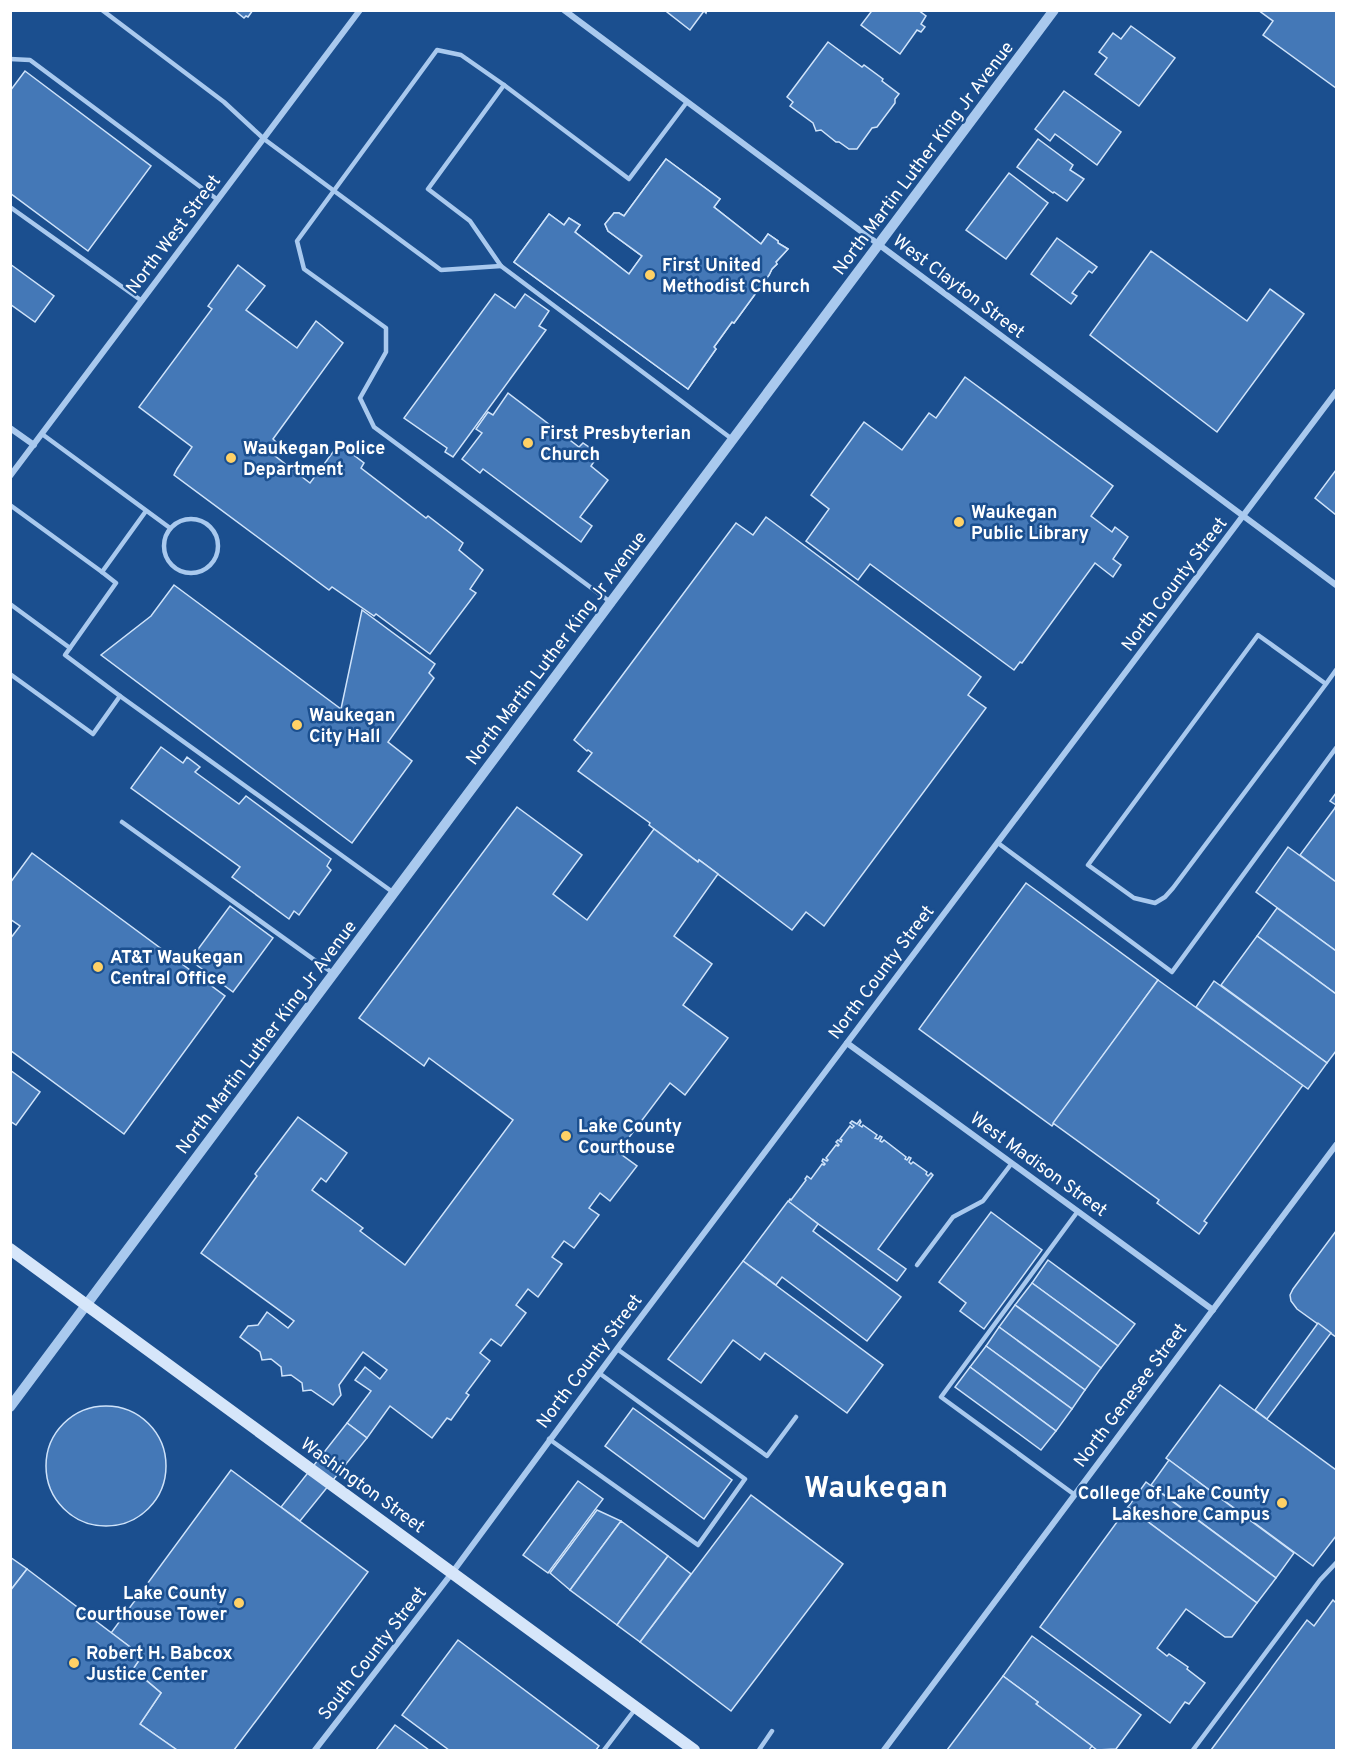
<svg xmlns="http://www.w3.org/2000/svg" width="1347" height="1761" font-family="Overpass,sans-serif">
<rect width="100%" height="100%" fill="#1b4f8f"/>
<g fill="#4478b7" stroke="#cfe3fa" stroke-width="1.5" fill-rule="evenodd">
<path d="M234 10H253L248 17 246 16 244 18Z"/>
<path d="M668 10H707L706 13 704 11 690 30 667 12Z"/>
<path d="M868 10H918L926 16 921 24 925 27 921 32 917 30 900 54 861 25 871 12Z"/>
<path d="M1258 10H1336V88L1263 35 1273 21Z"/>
<path d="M1131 26 1175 58 1139 106 1095 74 1107 58 1099 52 1113 33 1121 39Z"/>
<path d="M828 42 862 67 864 65 883 79 882 81 899 94 895 99V103L877 127 872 128 857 149H849L839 142H836L821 130 816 131 813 123 790 106 793 102 787 97Z"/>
<path d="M25 71 151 166 88 251 10 193V91Z"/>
<path d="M1064 91 1121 132 1097 165 1055 134 1050 141 1035 129Z"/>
<path d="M1038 139 1073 165 1070 170 1084 179 1067 201 1054 192 1053 193 1017 167Z"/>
<path d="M666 159 720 199 714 207 761 244 768 234 778 241V243L788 249 776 262 777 264 772 269 769 275 734 323 732 322 714 347 716 349 688 389 514 262 549 214 564 225 569 218 580 225 575 232 629 274 642 256 608 231 605 224 614 213H619L624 216ZM693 296 700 301 703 300 726 319 724 322 722 320 706 342 677 320Z"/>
<path d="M666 159 720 199 714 207 761 244 768 234 778 241V243L788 249 776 262 777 264 772 269 769 275 734 323 732 322 714 347 716 349 688 389 514 262 549 214 564 225 569 218 580 225 575 232 629 274 642 256 608 231 605 224 614 213H619L624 216Z"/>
<path d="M1009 173 1048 203 1006 259 966 230Z"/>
<path d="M1057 238 1097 267 1092 273 1089 271 1072 293 1077 296 1071 304 1031 274Z"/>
<path d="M1151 251 1247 321 1270 289 1304 314 1217 432 1090 335Z"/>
<path d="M10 264 54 296 35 322 10 304Z"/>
<path d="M238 265 265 286 246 310 297 348 316 321 343 343 273 439 277 443 270 452 310 483 339 444 364 463 361 468 426 518 428 516 463 543 459 550 483 570 470 589 476 593 430 654 376 614 374 616 332 587 329 590 174 475 177 469 192 447 139 407 212 309 208 306Z"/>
<path d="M495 294 515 308 525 294 549 311 539 326 546 330 453 457 445 452 447 448 404 418Z"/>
<path d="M965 377 1113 486 1091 516 1112 532 1115 527 1128 537 1113 559 1121 565 1113 577 1095 563 1022 663 1020 662 1014 670 870 564 858 580 806 541 829 509 811 495 864 422 902 450 929 413 936 418Z"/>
<path d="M508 393 579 447 583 443 599 454 591 466 608 480 580 517 592 526 581 542 483 469 480 473 462 459 482 433 476 429 488 412 493 415Z"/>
<path d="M1336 470V515L1315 498Z"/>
<path d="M766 517 981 677 968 695 986 708 824 926 806 912 792 930 699 860 698 862 649 825 650 823 578 771 592 753 588 750 587 751 574 740 736 523 753 535Z"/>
<path d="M174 585 341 709 362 610 435 664 429 673 434 678 388 742 412 761 352 843 101 655 151 616Z"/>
<path d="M161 747 183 763 187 757 200 767 195 772 239 804 246 796 331 859 327 866 331 870 299 915 294 911 289 919 232 877 240 867 131 788Z"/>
<path d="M1336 793V809L1335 808 1336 805 1330 801Z"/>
<path d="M517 807 582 855 553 894 587 920 654 829 698 862 699 860 718 874 674 936 712 964 683 1005 728 1038 685 1095 670 1083 618 1152 637 1166 610 1201 600 1193 589 1208 599 1215 574 1248 564 1241 552 1257 562 1264 538 1297 528 1289 516 1305 526 1313 501 1346 491 1339 480 1353 490 1361 466 1393 469 1395 451 1420 447 1418 432 1438 390 1406 367 1438 347 1423 371 1391 355 1380 365 1367 380 1379 387 1370 363 1352 339 1385 341 1395 333 1405 311 1390 303 1391 302 1383 291 1375 282 1376 281 1367 271 1359 262 1360 260 1352 240 1337 248 1326 258 1325 267 1312 288 1328 294 1321 201 1253 257 1176 255 1174 298 1117 347 1153 326 1182 321 1178 312 1190 363 1228 360 1231 405 1265 513 1120 429 1058 424 1066 359 1018Z"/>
<path d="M1335 808 1336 809V882L1300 855Z"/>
<path d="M1288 847 1336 882V951L1256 892Z"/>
<path d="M32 853 225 996 124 1134 10 1050V939L20 926 10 919V883Z"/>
<path d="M1026 883 1158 980 1052 1126 919 1029Z"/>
<path d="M230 906 273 938 233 992 190 960Z"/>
<path d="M1277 908 1336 951V994L1257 936Z"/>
<path d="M1257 936 1336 994V1051L1327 1063 1221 985Z"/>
<path d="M1158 980 1303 1085 1204 1221 1207 1223 1199 1234 1157 1203 1159 1200 1053 1123Z"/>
<path d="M1214 981 1327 1063 1308 1089 1196 1007Z"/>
<path d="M10 1070 40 1092 16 1125 10 1121Z"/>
<path d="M860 1120 861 1122 859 1125 862 1127 863 1125 877 1135 875 1138 878 1139 880 1136 882 1137 880 1141 882 1142 884 1140 906 1157 905 1159 907 1160 909 1157 911 1158 909 1162 911 1164 913 1162 927 1172 926 1174 928 1176 931 1173 933 1175 878 1249 906 1269 897 1281 788 1202 790 1199 791 1200 806 1180 805 1179 807 1176 811 1179 822 1164 824 1165 825 1164 822 1161 823 1159 827 1161 828 1160 826 1158 836 1145 838 1146 839 1145 836 1142 838 1140 841 1142 842 1140 840 1139 850 1126 852 1128 854 1126 850 1123 852 1121 857 1124Z"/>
<path d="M788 1201 818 1224 813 1231 901 1297 867 1341 782 1277 776 1285 743 1261Z"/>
<path d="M991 1212 1042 1250 984 1329 960 1311 966 1303 939 1282Z"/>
<path d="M1336 1231V1337L1297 1309 1291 1301 1290 1295 1293 1289Z"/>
<path d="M1048 1260 1135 1324 1118 1346 1032 1283Z"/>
<path d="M743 1261 883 1365 847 1413 765 1353 760 1360 733 1340 701 1383 668 1359Z"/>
<path d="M1032 1283 1118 1346 1101 1368 1015 1305Z"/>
<path d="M1015 1305 1101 1368 1085 1390 999 1327Z"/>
<path d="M1318 1323 1331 1333 1267 1419 1255 1410Z"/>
<path d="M999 1327 1085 1390 1072 1409 986 1346Z"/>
<path d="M986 1346 1072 1409 1056 1431 970 1367Z"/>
<path d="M970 1367 1056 1431 1041 1450 955 1387Z"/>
<path d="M1220 1385 1336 1470V1536L1313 1566 1166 1458Z"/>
<circle cx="106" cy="1466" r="60"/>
<path d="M633 1408 732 1480 704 1519 605 1446Z"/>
<path d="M347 1423 367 1438 300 1521 281 1507Z"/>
<path d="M1169 1460 1294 1553 1276 1578 1151 1485Z"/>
<path d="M231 1470 368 1572 234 1750H177L140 1724 161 1693 133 1669 142 1656 111 1633Z"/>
<path d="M578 1481 603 1499 548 1573 523 1555Z"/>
<path d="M1146 1482 1276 1578 1257 1603 1128 1507Z"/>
<path d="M751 1495 843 1564 731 1711 640 1642Z"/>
<path d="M1128 1507 1257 1603 1232 1637H1225L1186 1609 1157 1648 1167 1656 1169 1654 1188 1667 1187 1669 1205 1683 1189 1704 1185 1702 1170 1723 1040 1627Z"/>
<path d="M597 1510 621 1521 570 1590 550 1573Z"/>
<path d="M621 1521 668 1556 617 1625 570 1590Z"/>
<path d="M668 1556 691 1574 640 1642 617 1625Z"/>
<path d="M10 1557 27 1569 10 1591Z"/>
<path d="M27 1569 142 1656 133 1669 161 1693 140 1724 177 1750H10V1591Z"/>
<path d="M1333 1600 1336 1603V1750H1211L1307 1620 1314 1626Z"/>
<path d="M1032 1636 1141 1715 1116 1749 1097 1750 1036 1704 1038 1702 1003 1676Z"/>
<path d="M458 1640 599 1746 596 1750H449L402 1715Z"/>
<path d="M1003 1676 1038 1702 1036 1704 1092 1746 1089 1750H947Z"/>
<path d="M395 1725 429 1750H376Z"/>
</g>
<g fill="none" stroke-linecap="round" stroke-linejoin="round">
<g stroke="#a9c9ee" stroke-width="4.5">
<path d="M102 10 224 102 264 139 441 270 501 266"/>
<path d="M10 59 30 60 218 200"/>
<path d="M504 85 428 189 470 221 501 266 732 439"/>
<path d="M10 207 142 301"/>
<path d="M42 434 170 528"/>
<path d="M10 505 102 572"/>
<circle cx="191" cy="546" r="27"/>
<path d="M609 601 374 427 360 398 386 352V328L304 269 297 241 437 50 461 55 504 85 629 179 687 102"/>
<path d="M10 604 70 648 116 583 102 572 146 511"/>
<path d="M10 674 93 734 120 696 65 655 70 648"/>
<path d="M1326 684 1258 635 1088 865 1134 898 1155 903 1165 897 1173 888 1326 684 1336 670"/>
<path d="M120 696 394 893"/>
<path d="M122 822 334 974"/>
<path d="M998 843 1172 972 1336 748"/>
<path d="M917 1265 953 1217 983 1201 1012 1163"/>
<path d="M617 1349 767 1456 796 1417"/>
<path d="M549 1439 698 1545 745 1479 599 1373"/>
<path d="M1075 1495 941 1397 1078 1211"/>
<path d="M604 1750 636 1708"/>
<path d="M759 1750 772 1731"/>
<path d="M1193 1750 1320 1580 1336 1563"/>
</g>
<g stroke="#a9c9ee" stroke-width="6">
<path d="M564 10 1336 585"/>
<path d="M10 428 34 445"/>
<path d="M10 476 360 10"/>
<path d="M847 1043 1213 1310"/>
<path d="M315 1750 452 1573 617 1349 1336 392"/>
<path d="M884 1750 1336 1145"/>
</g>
<path stroke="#a9c9ee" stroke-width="10" d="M10 1407 611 602 1054 10"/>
<path stroke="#d6e6fa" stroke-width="12" d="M10 1249 694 1750"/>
</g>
<g fill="#ffd166" stroke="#1b4f8f" stroke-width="2">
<circle cx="650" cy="275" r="6"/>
<circle cx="528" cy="443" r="6"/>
<circle cx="231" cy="458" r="6"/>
<circle cx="959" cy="522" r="6"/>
<circle cx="297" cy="725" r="6"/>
<circle cx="98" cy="967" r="6"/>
<circle cx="566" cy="1136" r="6"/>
<circle cx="1282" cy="1503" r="6"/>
<circle cx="239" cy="1603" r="6"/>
<circle cx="74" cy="1663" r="6"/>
</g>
<g text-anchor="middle" stroke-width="5" stroke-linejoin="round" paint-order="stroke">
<g font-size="18" fill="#fff" stroke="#1b4f8f">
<text transform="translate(923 158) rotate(-53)" y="6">North Martin Luther King Jr Avenue</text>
<text transform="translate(173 234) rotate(-53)" y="6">North West Street</text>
<text transform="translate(959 286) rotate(37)" y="6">West Clayton Street</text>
<text transform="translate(1174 584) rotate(-53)" y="6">North County Street</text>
<text transform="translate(556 648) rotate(-53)" y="6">North Martin Luther King Jr Avenue</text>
<text transform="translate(881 972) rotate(-53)" y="6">North County Street</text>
<text transform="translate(266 1037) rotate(-53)" y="6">North Martin Luther King Jr Avenue</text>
<text transform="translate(1039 1164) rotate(36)" y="6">West Madison Street</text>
<text transform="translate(589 1361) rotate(-53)" y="6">North County Street</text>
<text transform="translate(1130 1395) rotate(-53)" y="6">North Genesee Street</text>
<text transform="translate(363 1485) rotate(36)" y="6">Washington Street</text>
<text transform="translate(372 1653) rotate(-52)" y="6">South County Street</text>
</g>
<g font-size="18" font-weight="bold" fill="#fff" stroke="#1b4f8f" text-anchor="start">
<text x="662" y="271">First United<tspan x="662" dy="21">Methodist Church</tspan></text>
<text x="540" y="439">First Presbyterian<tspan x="540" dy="21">Church</tspan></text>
<text x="243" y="454">Waukegan Police<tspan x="243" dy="21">Department</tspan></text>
<text x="971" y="518">Waukegan<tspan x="971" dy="21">Public Library</tspan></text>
<text x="309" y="721">Waukegan<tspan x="309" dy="21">City Hall</tspan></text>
<text x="110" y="963">AT&amp;T Waukegan<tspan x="110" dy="21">Central Office</tspan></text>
<text x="578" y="1132">Lake County<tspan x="578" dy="21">Courthouse</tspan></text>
<text x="1270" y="1499" text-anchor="end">College of Lake County<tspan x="1270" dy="21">Lakeshore Campus</tspan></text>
<text x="227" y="1599" text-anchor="end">Lake County<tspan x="227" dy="21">Courthouse Tower</tspan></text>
<text x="86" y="1659">Robert H. Babcox<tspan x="86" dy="21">Justice Center</tspan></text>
</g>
<g font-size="30" font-weight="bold" fill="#fff" stroke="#1b4f8f">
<text x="876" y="1497">Waukegan</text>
</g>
</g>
<rect width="1347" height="1761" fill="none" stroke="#ffffff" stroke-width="24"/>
</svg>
